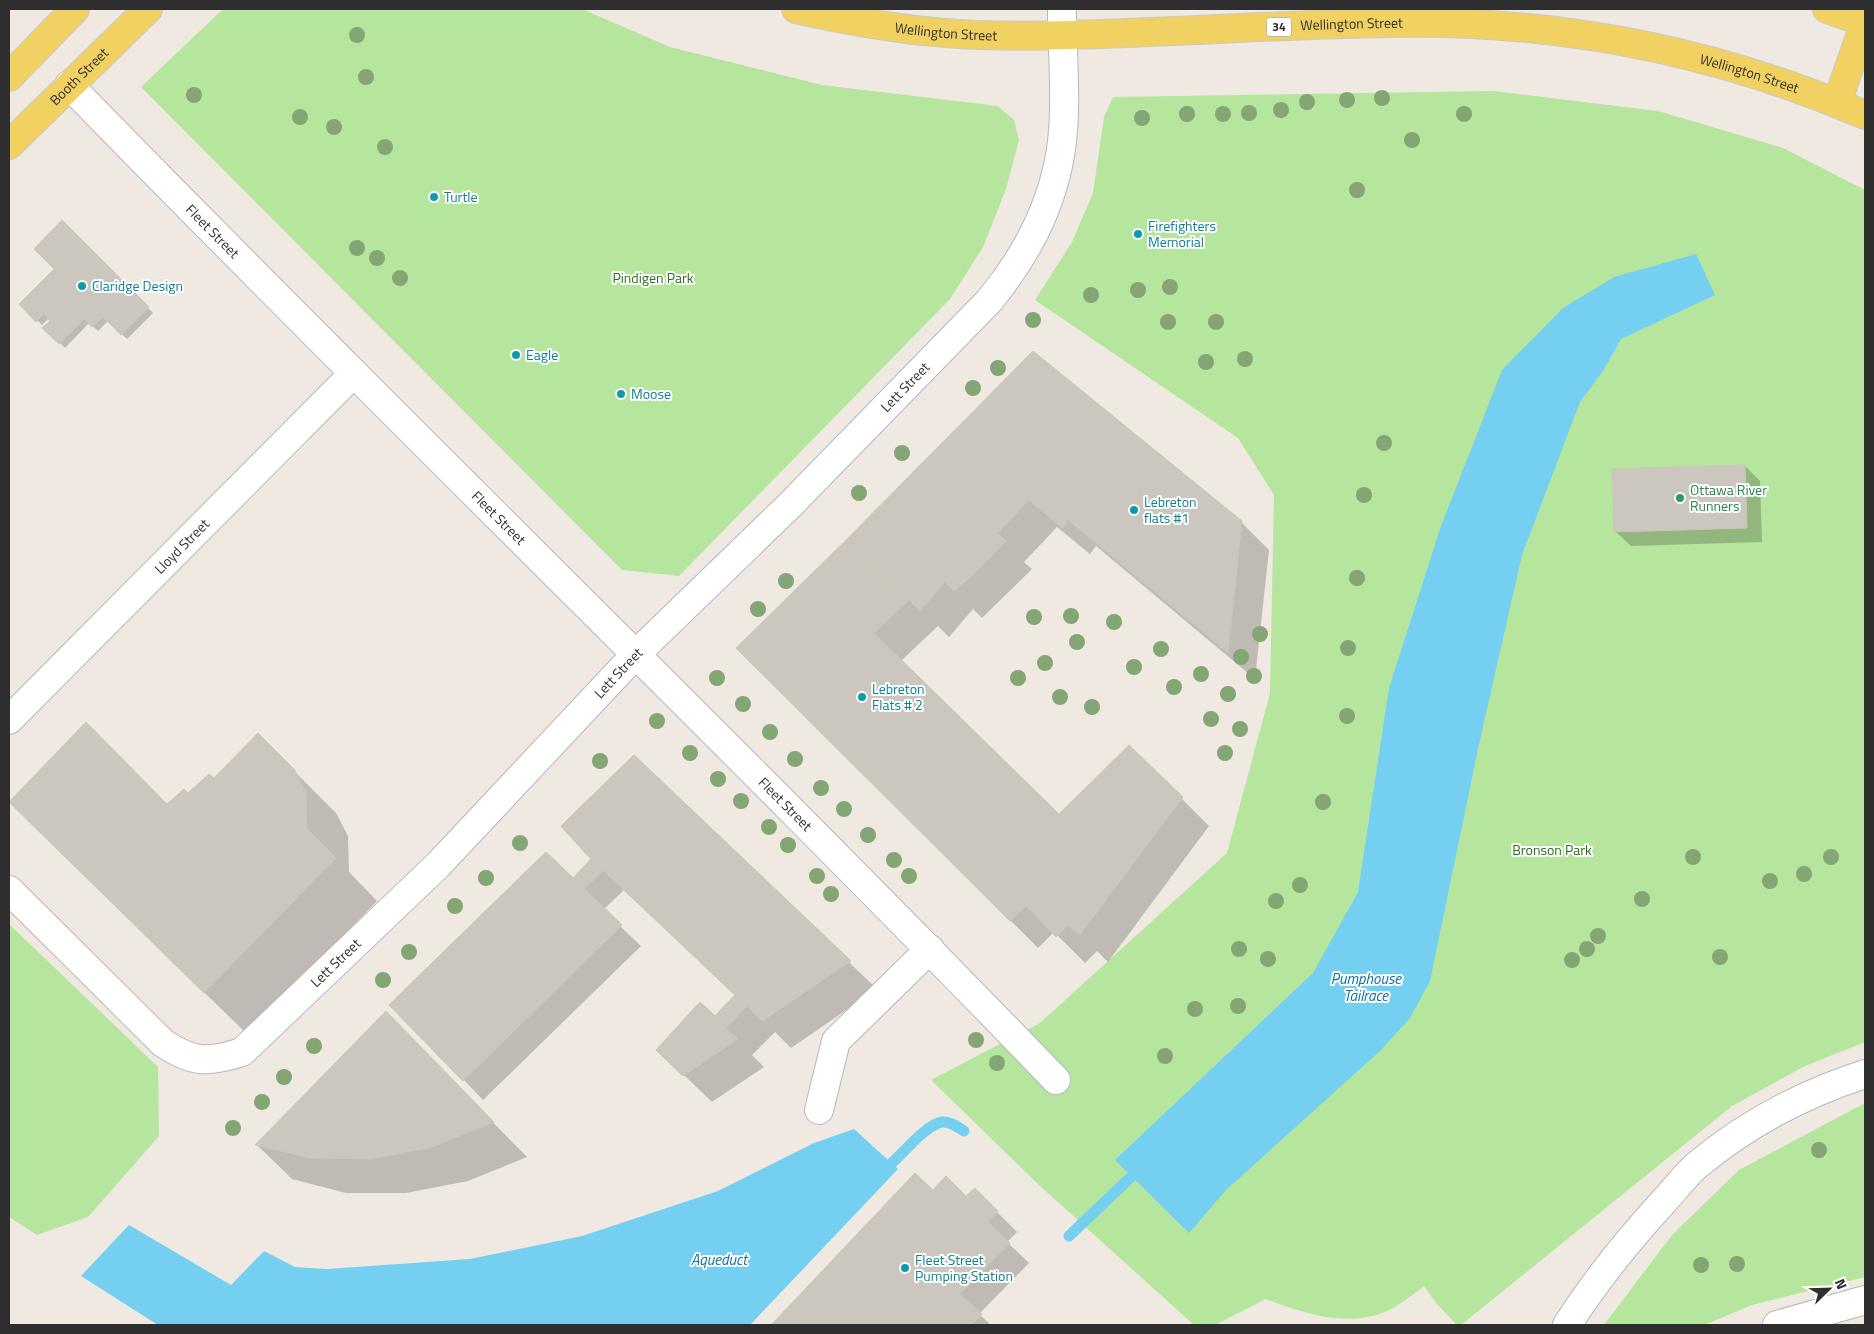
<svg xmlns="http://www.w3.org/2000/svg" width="1874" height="1334" font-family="'Titillium Web',sans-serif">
<rect width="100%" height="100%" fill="#efe9e1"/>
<g fill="#b6e59e">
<path d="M223 9H582L670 47 822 85 998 106 1014 120 1019 140 1006 189 983 247 950 299 679 576 622 570 141 87Z"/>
<path d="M1493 91 1658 111 1783 148 1865 190V1042L1805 1066 1732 1106 1461 1325H1457L1436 1303 1424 1286C1411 1296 1398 1307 1382 1313 1345 1327 1301 1313 1266 1299L1215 1325H1194L1039 1185 931 1080 1040 1023 1227 853 1270 693 1274 495 1238 438 1035 300 1072 242 1093 193 1104 117 1113 97Z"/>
<path d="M9 924 158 1067 159 1136 88 1217 37 1235 9 1217Z"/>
<path d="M1865 1103V1277L1752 1305 1704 1325H1604L1672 1235 1739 1170Z"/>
</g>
<g fill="#75cff0">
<path d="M1696 254 1715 295 1621 339 1603 371 1580 402 1522 555 1479 744 1430 981 1410 1018 1381 1050 1225 1191 1189 1233 1115 1160 1313 973 1358 892 1389 688 1441 526 1502 370 1563 308 1614 277Z"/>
<path d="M854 1129 898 1169 750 1325H158L81 1276 129 1225 231 1285 264 1251 295 1267 327 1269 470 1259 582 1236 718 1191 814 1143Z"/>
</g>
<g fill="#0003">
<path d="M62 222 153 313 127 339 108 321 98 331 89 323 65 348 44 328 51 321 49 318 42 325 21 304 56 269Z"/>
<path d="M1033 353 1241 522 1269 550 1255 679 1096 546 1090 554 1057 527 1024 562 1032 569 982 618 973 609 949 637 938 626 901 661 1059 816 1130 747 1209 826 1108 962 1097 951 1085 963 1054 932 1038 948 738 648Z"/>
<path d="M1745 466 1760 481 1762 542 1631 546 1615 531Z"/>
<path d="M258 735 336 813 348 836 349 872 377 901 247 1034 52 844 167 805 189 795 214 780Z"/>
<path d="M634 757 877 989 791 1048 775 1032 752 1055 764 1067 712 1102 658 1050 715 1017 736 996 624 890 603 910 641 946 483 1100 464 1080 573 880 593 859Z"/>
<path d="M420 1048 527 1157 468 1181 406 1193H346L292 1179 257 1145Z"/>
<path d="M915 1174 933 1191 966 1198 975 1190 1017 1232 1007 1242 1029 1263 979 1314 991 1325H773Z"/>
</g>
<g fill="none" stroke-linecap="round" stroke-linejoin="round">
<g stroke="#75cff0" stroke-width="11">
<path d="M892 1163C904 1152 926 1125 942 1122 950 1121 958 1127 964 1131"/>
<path d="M1069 1236 1132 1176"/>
</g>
</g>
<g fill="#cbc7bf" stroke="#cbc5ba">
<path d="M62 220 149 307 121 335 103 317 92 327 84 319 59 344 42 328 50 321 44 314 36 322 19 304 54 269 34 249Z"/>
<path d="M1033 351 1242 521 1228 653 1068 520 1062 528 1029 500 998 533 1006 541 971 577 954 591 945 582 920 611 848 538Z"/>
<path d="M1745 465 1747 528 1614 532 1612 469Z"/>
<path d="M848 538 909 600 874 633 1059 814 1129 745 1183 797 1080 935 1068 925 1056 937 1026 906 1010 921 736 648Z"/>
<path d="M86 722 167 804 184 789 188 793 209 774 214 778 258 733 294 769 306 792 307 829 336 858 204 993 9 802Z"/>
<path d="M634 755 851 961 762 1021 747 1006 726 1028 738 1039 683 1076 656 1050 700 1002 715 1016 735 995 604 870 584 889 622 925 463 1081 389 1005 546 852 573 878 591 859 561 826Z"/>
<path d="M634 755 851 961 762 1021 747 1006 726 1028 738 1039 683 1076 656 1050 700 1002 715 1016 735 995 591 859 561 826Z"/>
<path d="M546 852 622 925 463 1081 389 1005Z"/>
<path d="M386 1011 494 1122 433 1147 371 1159 310 1158 255 1145Z"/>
<path d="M915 1173 933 1190 946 1176 966 1196 975 1188 998 1211 988 1222 1010 1243 960 1294 982 1314 971 1325H771Z"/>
</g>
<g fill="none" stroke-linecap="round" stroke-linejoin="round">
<defs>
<g id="minor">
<path id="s1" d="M69 85C395 420 732 744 1056 1080"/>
<path id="s2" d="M9 720 354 373"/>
<path id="s3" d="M9 890 163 1043C193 1063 208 1063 242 1052L438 865 635 655 789 506 989 301C1022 261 1047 217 1058 166 1069 117 1062 59 1062 9"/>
<path d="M819 1110 836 1041 930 949"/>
<path d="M1567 1325C1596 1280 1629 1239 1665 1200 1675 1189 1685 1176 1696 1166 1746 1124 1803 1094 1865 1074"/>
<path d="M1777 1325 1865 1300"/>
</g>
<g id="major">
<path id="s4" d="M796 9C845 20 895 29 946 33 1006 38 1066 35 1126 33 1213 30 1300 24 1387 23 1552 19 1714 50 1865 115"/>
<path d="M1827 9 1865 22"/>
<path d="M9 77 75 9"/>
<path d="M1837 103 1865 22"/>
<path id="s5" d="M9 145 148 9"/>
</g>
</defs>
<use href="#minor" stroke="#b4b7c1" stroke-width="30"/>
<use href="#major" stroke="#c9c9c9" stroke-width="30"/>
<use href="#minor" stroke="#fff" stroke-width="28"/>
<use href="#major" stroke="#f2d163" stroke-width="28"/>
</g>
<g fill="#84a574">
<circle cx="357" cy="35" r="8"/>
<circle cx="366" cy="77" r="8"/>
<circle cx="194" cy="95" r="8"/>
<circle cx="1382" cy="98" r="8"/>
<circle cx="1347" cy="100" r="8"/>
<circle cx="1307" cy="102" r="8"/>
<circle cx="1281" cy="110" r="8"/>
<circle cx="1249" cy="113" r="8"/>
<circle cx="1187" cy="114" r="8"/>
<circle cx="1223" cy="114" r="8"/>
<circle cx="1464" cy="114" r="8"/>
<circle cx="300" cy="117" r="8"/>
<circle cx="1142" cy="118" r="8"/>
<circle cx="334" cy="127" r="8"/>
<circle cx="1412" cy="140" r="8"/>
<circle cx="385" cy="147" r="8"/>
<circle cx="1357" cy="190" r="8"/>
<circle cx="357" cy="248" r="8"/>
<circle cx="377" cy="258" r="8"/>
<circle cx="400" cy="278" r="8"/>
<circle cx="1170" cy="287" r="8"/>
<circle cx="1138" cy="290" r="8"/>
<circle cx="1091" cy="295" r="8"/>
<circle cx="1033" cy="320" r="8"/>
<circle cx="1168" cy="322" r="8"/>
<circle cx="1216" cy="322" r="8"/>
<circle cx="1245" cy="359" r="8"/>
<circle cx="1206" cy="362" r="8"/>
<circle cx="998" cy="368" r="8"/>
<circle cx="973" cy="388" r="8"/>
<circle cx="1384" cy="443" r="8"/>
<circle cx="902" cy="453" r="8"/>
<circle cx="859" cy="493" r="8"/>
<circle cx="1364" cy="495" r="8"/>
<circle cx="1357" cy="578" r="8"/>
<circle cx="786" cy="581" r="8"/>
<circle cx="758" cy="609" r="8"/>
<circle cx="1071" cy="616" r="8"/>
<circle cx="1034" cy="617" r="8"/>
<circle cx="1114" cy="622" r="8"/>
<circle cx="1260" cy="634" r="8"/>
<circle cx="1077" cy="642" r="8"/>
<circle cx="1348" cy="648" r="8"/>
<circle cx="1161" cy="649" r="8"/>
<circle cx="1241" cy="657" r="8"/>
<circle cx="1045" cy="663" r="8"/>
<circle cx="1134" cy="667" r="8"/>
<circle cx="1201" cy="674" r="8"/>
<circle cx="1254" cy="676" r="8"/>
<circle cx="717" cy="678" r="8"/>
<circle cx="1018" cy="678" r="8"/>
<circle cx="1174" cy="687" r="8"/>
<circle cx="1228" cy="694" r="8"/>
<circle cx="1060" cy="697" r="8"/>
<circle cx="743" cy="704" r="8"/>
<circle cx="1092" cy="707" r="8"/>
<circle cx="1347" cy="716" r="8"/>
<circle cx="1211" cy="719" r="8"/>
<circle cx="657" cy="721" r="8"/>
<circle cx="1240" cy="729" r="8"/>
<circle cx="770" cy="732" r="8"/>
<circle cx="690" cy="753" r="8"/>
<circle cx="1225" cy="753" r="8"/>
<circle cx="795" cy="759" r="8"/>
<circle cx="600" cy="761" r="8"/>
<circle cx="718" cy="779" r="8"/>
<circle cx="821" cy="788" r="8"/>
<circle cx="741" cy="801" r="8"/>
<circle cx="1323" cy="802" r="8"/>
<circle cx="844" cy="809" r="8"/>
<circle cx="769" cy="827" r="8"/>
<circle cx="868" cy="835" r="8"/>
<circle cx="520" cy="843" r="8"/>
<circle cx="788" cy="845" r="8"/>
<circle cx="1693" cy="857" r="8"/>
<circle cx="1831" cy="857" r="8"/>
<circle cx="894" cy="860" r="8"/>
<circle cx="1804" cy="874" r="8"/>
<circle cx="817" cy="876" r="8"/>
<circle cx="909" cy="876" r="8"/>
<circle cx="486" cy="878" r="8"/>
<circle cx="1770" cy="881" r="8"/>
<circle cx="1300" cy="885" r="8"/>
<circle cx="831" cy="894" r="8"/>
<circle cx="1642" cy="899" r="8"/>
<circle cx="1276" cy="901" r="8"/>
<circle cx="455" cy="906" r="8"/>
<circle cx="1598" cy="936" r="8"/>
<circle cx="1239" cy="949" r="8"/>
<circle cx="1587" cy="949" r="8"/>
<circle cx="409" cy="952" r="8"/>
<circle cx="1720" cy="957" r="8"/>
<circle cx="1268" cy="959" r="8"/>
<circle cx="1572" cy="960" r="8"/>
<circle cx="383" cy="980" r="8"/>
<circle cx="1238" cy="1006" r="8"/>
<circle cx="1195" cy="1009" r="8"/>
<circle cx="976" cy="1040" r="8"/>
<circle cx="314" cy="1046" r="8"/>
<circle cx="1165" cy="1056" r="8"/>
<circle cx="997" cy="1063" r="8"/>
<circle cx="284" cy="1077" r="8"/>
<circle cx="262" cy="1102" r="8"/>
<circle cx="233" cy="1128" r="8"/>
<circle cx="1819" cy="1150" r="8"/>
<circle cx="1737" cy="1264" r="8"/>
<circle cx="1701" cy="1265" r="8"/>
</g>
<g fill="#0f9aa8" stroke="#fff" stroke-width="2">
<circle cx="434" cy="197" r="5"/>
<circle cx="1138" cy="234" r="5"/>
<circle cx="82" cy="286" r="5"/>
<circle cx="516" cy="355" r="5"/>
<circle cx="621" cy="394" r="5"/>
<circle cx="1134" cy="510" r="5"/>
<circle cx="862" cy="697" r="5"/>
<circle cx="905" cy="1268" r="5"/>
</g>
<circle fill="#2e9e5b" stroke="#fff" stroke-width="2" cx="1680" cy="498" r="5"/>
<g text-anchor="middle" stroke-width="4" stroke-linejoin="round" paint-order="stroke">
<rect fill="#fff" stroke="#6d6d6d" stroke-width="1" x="1266.5" y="17.5" width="25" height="19" rx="4"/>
<g font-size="12" font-weight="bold" fill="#2e2e2e">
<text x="1279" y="31">34</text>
</g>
<g font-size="14" fill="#2e2e2e" stroke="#fff">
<text dy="5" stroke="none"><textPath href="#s4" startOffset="558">Wellington Street</textPath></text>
<text dy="5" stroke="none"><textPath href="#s4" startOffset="152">Wellington Street</textPath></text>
<text dy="5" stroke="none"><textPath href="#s4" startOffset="961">Wellington Street</textPath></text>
<text dy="5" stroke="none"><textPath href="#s5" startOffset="98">Booth Street</textPath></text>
<text dy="5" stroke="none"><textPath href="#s1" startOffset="205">Fleet Street</textPath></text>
<text dy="5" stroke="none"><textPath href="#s3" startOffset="1240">Lett Street</textPath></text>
<text dy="5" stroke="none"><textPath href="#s1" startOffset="610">Fleet Street</textPath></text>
<text dy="5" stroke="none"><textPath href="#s2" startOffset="245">Lloyd Street</textPath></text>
<text dy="5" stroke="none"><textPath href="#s3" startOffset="835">Lett Street</textPath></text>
<text dy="5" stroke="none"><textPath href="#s1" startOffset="1015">Fleet Street</textPath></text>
<text dy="5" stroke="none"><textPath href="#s3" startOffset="430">Lett Street</textPath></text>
</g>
<g font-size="14" fill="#0d838f" stroke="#fff" text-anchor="start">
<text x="444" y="202">Turtle</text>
<text x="1148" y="231">Firefighters<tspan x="1148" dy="16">Memorial</tspan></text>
<text x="92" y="291">Claridge Design</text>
<text x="526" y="360">Eagle</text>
<text x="631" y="399">Moose</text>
<text x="1144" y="507">Lebreton<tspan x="1144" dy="16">flats #1</tspan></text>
<text x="872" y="694">Lebreton<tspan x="872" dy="16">Flats # 2</tspan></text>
<text x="915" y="1265">Fleet Street<tspan x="915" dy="16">Pumping Station</tspan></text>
</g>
<g font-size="14" fill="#2c6e1b" stroke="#fff">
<text x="653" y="283">Pindigen Park</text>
<text x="1552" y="855">Bronson Park</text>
</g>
<g font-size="14" fill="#27864d" stroke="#fff" text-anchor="start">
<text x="1690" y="495">Ottawa River<tspan x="1690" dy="16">Runners</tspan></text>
</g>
<g font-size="15" font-style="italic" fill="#0d6fa3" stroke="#fff">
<text x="1366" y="984">Pumphouse<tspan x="1366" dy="17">Tailrace</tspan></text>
<text x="719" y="1265">Aqueduct</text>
</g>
</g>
<rect width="1874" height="1334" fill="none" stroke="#2e2e2e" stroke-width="20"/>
<g transform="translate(1829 1289) rotate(67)" stroke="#ffffff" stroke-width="4" paint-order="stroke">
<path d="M0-4L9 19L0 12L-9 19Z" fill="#2e2e2e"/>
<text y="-8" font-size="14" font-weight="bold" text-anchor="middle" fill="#2e2e2e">N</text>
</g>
</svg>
